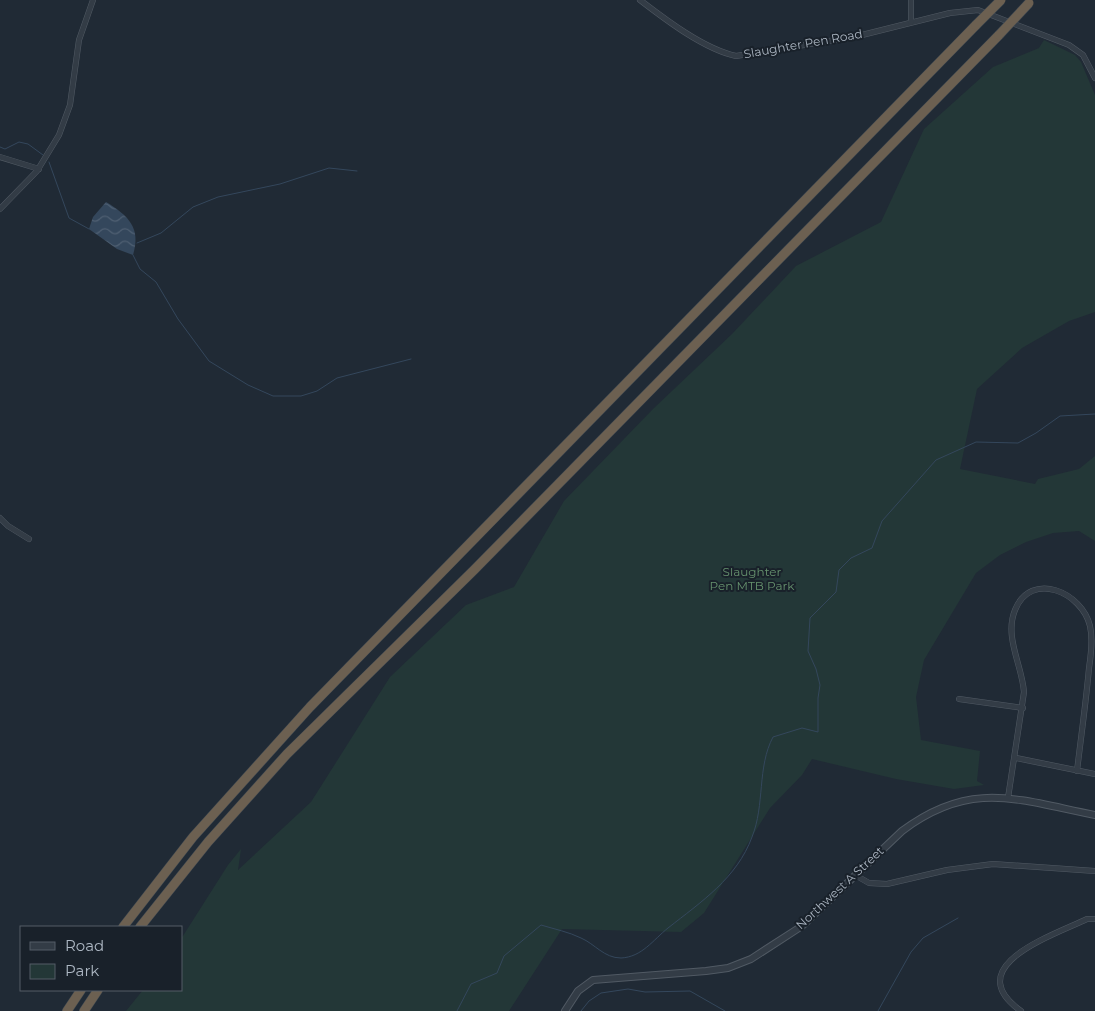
<svg xmlns="http://www.w3.org/2000/svg" width="1095" height="1011" font-family="Montserrat,sans-serif">
<defs>
<pattern id="water-waves" width="16" height="10" patternUnits="userSpaceOnUse" patternTransform="scale(1.25)"><rect width="16" height="10" fill="#34475c"/><path d="M0 5q4-4 8 0t8 0" fill="none" stroke="#4f5f72"/></pattern>
</defs>
<rect width="100%" height="100%" fill="#202a35"/>
<path fill="#233737" d="M1044 40 1075 55 1081 62 1095 95V312L1069 321 1022 348 977 389 960 469 1035 484 1038 479 1079 469 1095 456V541L1079 531 1053 533 1026 542 1000 555 976 573 924 660 916 697 921 740 980 751 977 781 984 785 954 789 896 779 812 759 802 775 770 808 704 913 681 932 562 929 509 1011H126L143 990H181V939L228 865 241 849 238 870 311 802 390 677 466 605 514 587 564 501 653 409 732 334 796 266 881 222 924 129 993 67 1039 48Z"/>
<path fill="url(#water-waves)" d="M106 202C129 216 141 228 133 255L117 249 89 229 93 217Z"/>
<g fill="none" stroke-linecap="round" stroke-linejoin="round">
<g stroke="#34475c" stroke-width="1">
<path d="M0 147 5 149 19 142 28 144 43 155"/>
<path d="M49 162 69 218 89 229"/>
<path d="M137 243 161 233 193 207 218 197 280 184 329 168 357 171"/>
<path d="M133 255 140 269 156 282 178 319 209 361 248 385 273 396H301L317 391 337 378 411 359"/>
<path d="M457 1011 471 984 497 973 504 956 541 925C554 929 569 932 581 938 595 944 604 958 621 958 642 957 653 940 668 928 701 902 737 878 752 837 765 805 757 767 773 737L802 728 818 732V698L820 685 816 669 808 651 810 618 836 592 839 570 851 558 872 548 882 521 936 460 976 442 1018 443 1036 433 1060 416 1095 414"/>
<path d="M581 1011 589 1001 601 993 628 989 645 992 690 991 725 1011"/>
<path d="M878 1011 911 952 923 938 958 918"/>
</g>
<defs>
<g id="minor">
<path d="M640 0C666 20 704 49 736 56L854 37 950 13 978 10 1069 45 1083 55 1095 78"/>
<path d="M911 22V0"/>
<path d="M0 157 39 169"/>
<path d="M0 209 37 171 59 135 70 105 79 40 93 0"/>
<path d="M0 518 8 526 29 539"/>
<path d="M959 699 1023 708"/>
<path d="M1016 758 1095 774"/>
<path d="M1008 798 1024 692C1022 665 1004 637 1015 610 1031 570 1082 592 1090 626 1093 639 1091 655 1089 668 1086 702 1081 737 1077 771"/>
<path d="M855 875 869 883 887 884 947 870 993 864 1095 871"/>
<path d="M1021 1011C958 966 1054 935 1087 919H1095"/>
</g>
<path id="tertiary" d="M565 1011 578 991 593 980 706 971 728 968 751 959 802 926 902 831C971 779 1018 800 1095 815"/>
<g id="motorway">
<path d="M123 927 193 837 310 707 976 25"/>
<path d="M140 927 208 842 287 754 474 570 999 35"/>
<path d="M67 1011 81 990"/>
<path d="M84 1011 98 990"/>
</g>
</defs>
<use href="#minor" stroke="#515a64" stroke-width="6"/>
<use href="#tertiary" stroke="#515a64" stroke-width="8"/>
<use href="#motorway" stroke="#3e4750" stroke-width="10"/>
<use href="#minor" stroke="#333c46" stroke-width="5"/>
<use href="#tertiary" stroke="#333c46" stroke-width="6"/>
<use href="#motorway" stroke="#6c6051" stroke-width="9"/>
<defs>
<g id="motorway-bridge">
<path d="M976 25 1001 0"/>
<path d="M999 35 1029 3"/>
</g>
</defs>
<use href="#motorway-bridge" stroke="#3e4750" stroke-width="10" stroke-linecap="butt"/>
<use href="#motorway-bridge" stroke="#6c6051" stroke-width="9"/>
</g>
<g text-anchor="middle" stroke-width="4" stroke-linejoin="round" paint-order="stroke">
<g font-size="12" fill="#adb7c3" stroke="#19212a">
<text transform="translate(803 44) rotate(-10)" y="4">Slaughter Pen Road</text>
<text transform="translate(840 888) rotate(-43)" y="4">Northwest A Street</text>
</g>
<g font-size="12" fill="#66926e" stroke="#19212a">
<text x="752" y="576">Slaughter<tspan x="752" dy="14">Pen MTB Park</tspan></text>
</g>
</g>
<rect x="20" y="926" width="162" height="65" fill="#19212a" stroke="#545d67"/>
<rect x="30" y="942" width="25" height="8" fill="#333c46" stroke="#545d67"/>
<text x="65" y="951" font-size="15" fill="#adb7c3">Road</text>
<rect x="30" y="964" width="25" height="15" fill="#233737" stroke="#545d67"/>
<text x="65" y="976" font-size="15" fill="#adb7c3">Park</text>
</svg>
